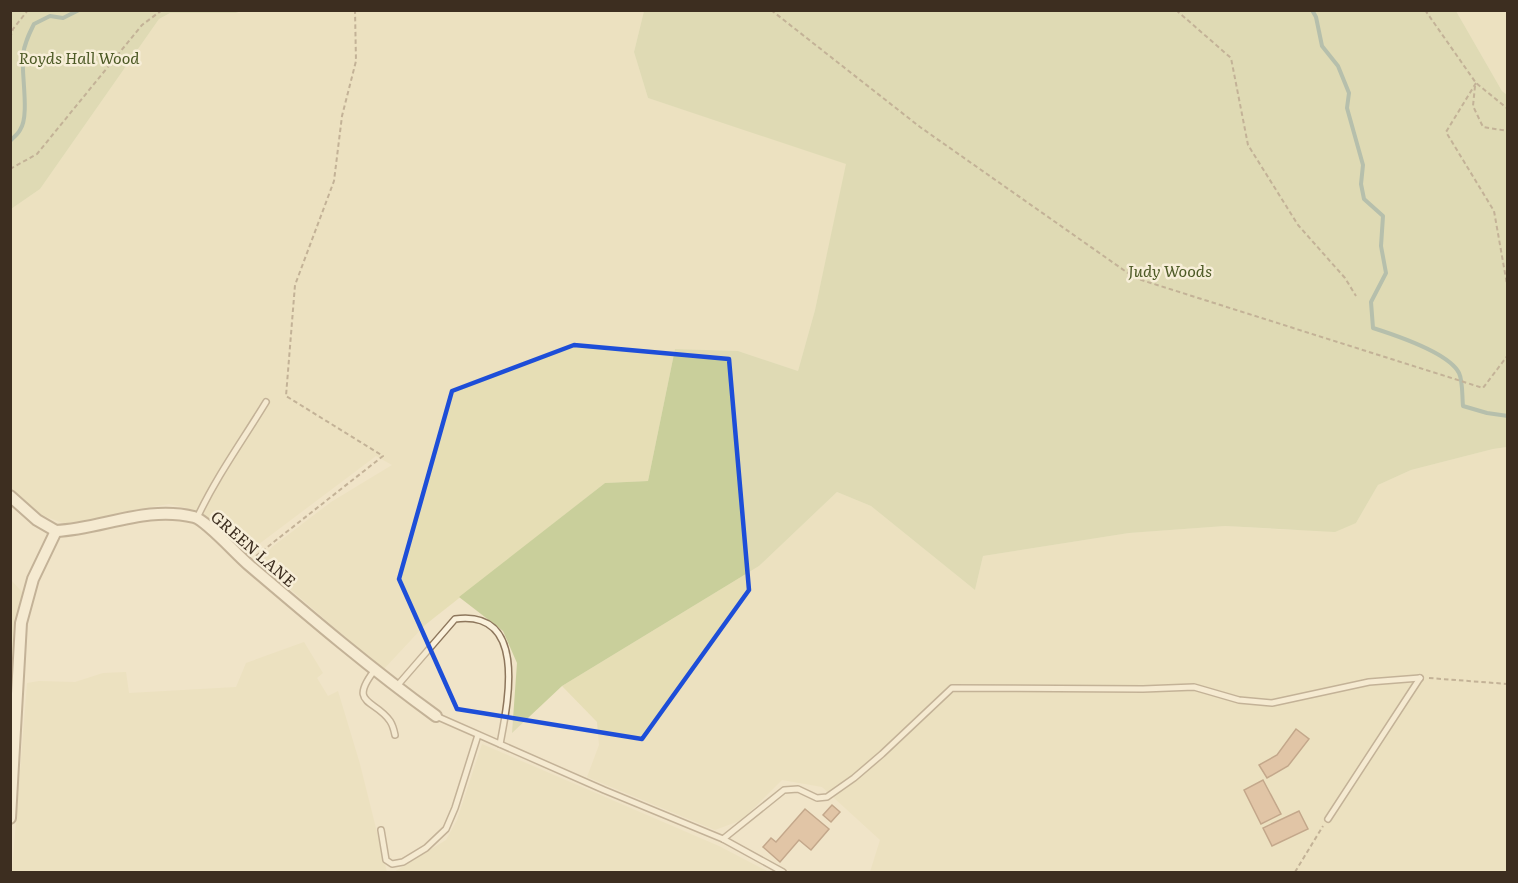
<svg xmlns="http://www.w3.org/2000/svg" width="1518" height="883" font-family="Literata,serif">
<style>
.farmland{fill:#e6deb5}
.green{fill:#c9cf9b}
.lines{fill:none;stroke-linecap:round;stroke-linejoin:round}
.stream{stroke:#6f938a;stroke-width:4}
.building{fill:#cf9f7d;stroke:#8d5f41;stroke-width:1.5}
.lane-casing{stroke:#8d765c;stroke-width:8}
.street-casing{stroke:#8d765c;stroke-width:14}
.path{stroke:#8d765c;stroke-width:2;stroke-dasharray:4.5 3;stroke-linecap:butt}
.lane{stroke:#faf1dc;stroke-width:5}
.street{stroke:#faf1dc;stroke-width:10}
.marked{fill:none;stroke:#1d4ed8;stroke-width:4.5;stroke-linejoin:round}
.labels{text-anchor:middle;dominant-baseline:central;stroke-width:5;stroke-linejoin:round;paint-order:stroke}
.park-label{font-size:16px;font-style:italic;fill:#4d5a26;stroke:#f7eed8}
.street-label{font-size:16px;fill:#3d2e20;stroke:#f7eed8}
</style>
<rect width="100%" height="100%" fill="#f0e4c8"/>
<g class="farmland">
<path d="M241 10 644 11 634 52 648 98 847 163 815 310 798 371 738 351 675 349 648 481 605 483 425 625 383 670 259 562 272 547 331 502 392 465 376 456 247 553 220 526 195 510 169 504 133 510 89 522 63 523 41 515 11 488V209L40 189 159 19 170 13H236Z"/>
<path d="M1456 11H1507V95L1502 91Z"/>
<path d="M1507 447V872H870L880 840 822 787 782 780 742 820 715 830 587 777 599 745 597 722 562 686 759 566 837 492 871 506 975 590 983 556 1129 533 1225 526 1291 530 1356 523 1378 485 1411 470 1493 449Z"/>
<path d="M11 580 22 592 17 617 11 673Z"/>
<path d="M304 642 323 673 317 678 328 696 338 691 360 764 387 872H12L27 683 39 681 75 682 103 673 126 672 129 693 236 687 246 663Z"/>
<path d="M482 744 719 846 769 872H394L446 840 457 820Z"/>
</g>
<g class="green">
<path d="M10 11 11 10 241 11 236 13H170L159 19 40 189 11 209Z"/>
<path d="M644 11H1456L1502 91 1507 95V447L1493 449 1411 470 1378 485 1356 523 1335 532 1225 526 1129 533 983 556 975 590 871 506 837 492 759 566 562 686 512 733 517 663 503 631 459 597 605 483 648 481 675 349 738 351 798 371 815 310 846 164 648 98 634 52Z"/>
</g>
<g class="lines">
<g class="stream">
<path d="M1312 10 1316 17 1322 46 1338 66 1349 93 1347 108 1363 165 1361 184 1364 199 1383 216 1381 246 1386 273 1371 302 1373 328C1395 335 1449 353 1459 373 1463 381 1462 397 1463 406L1487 413 1508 416"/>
<path d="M10 141C14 137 18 134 20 130 30 116 21 74 23 55 24 44 29 34 34 24L50 16 63 18 79 10"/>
</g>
</g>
<g class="building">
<path d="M1296 729 1309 739 1288 766 1267 778 1259 765 1277 755Z"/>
<path d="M1263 780 1281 814 1261 824 1244 790Z"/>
<path d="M832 805 840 812 831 822 823 815Z"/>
<path d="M805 809 829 829 811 850 799 840 780 862 763 847 771 838 776 842Z"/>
<path d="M1299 811 1308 829 1272 846 1263 828Z"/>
</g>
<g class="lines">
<defs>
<g id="lane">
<path d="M197 518C216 477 243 440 266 402"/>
<path d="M374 671C348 705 375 699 390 721 392 724 394 730 395 735"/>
<path d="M397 686 455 619C528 609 508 702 500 744"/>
<path d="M436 716 604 790 723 839 783 872"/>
<path d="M1328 819 1420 678"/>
<path d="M381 830 386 860 392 864 403 862 426 848 446 829 455 808 478 735"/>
<path d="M723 839 784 790 798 789 817 798 827 797 854 778 882 754 952 688 1143 689 1194 687 1239 700 1272 703 1369 682 1420 678"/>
</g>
<g id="street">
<path d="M10 496 37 520 56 531"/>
<path d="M56 531C102 529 146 505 194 517 206 520 237 555 249 565 310 617 371 669 436 716"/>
<path d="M10 818 21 623 33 579 56 531"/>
</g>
</defs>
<use href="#lane" class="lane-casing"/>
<use href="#street" class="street-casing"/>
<g class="path">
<path d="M771 10 920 127 1135 278 1483 388 1508 355"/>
<path d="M1176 10 1231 58 1248 145 1298 225 1345 278 1356 296"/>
<path d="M1425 10 1476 83 1508 109"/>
<path d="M10 38 13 29 28 10"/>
<path d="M1476 83 1446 132 1494 211 1508 290"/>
<path d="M1475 86 1473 106 1483 127 1508 131"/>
<path d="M10 169 37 154 142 25 162 10"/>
<path d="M256 556 383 456 286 396 295 285 334 181 342 116 356 61 355 10"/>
<path d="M1429 678 1508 684"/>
<path d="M1295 872 1323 826"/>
</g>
<use href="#lane" class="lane"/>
<use href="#street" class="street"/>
</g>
<path d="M0 0H1518V883H0ZM574 345 729 359 749 590 642 739 457 709 399 579 452 391Z" fill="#f0e4c8" fill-opacity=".55" fill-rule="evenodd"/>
<path class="marked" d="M574 345 729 359 749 590 642 739 457 709 399 579 452 391Z"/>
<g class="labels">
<g class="park-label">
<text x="79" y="57">Royds Hall Wood</text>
<text x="1170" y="270">Judy Woods</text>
</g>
<g class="street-label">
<text transform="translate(254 548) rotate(41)">GREEN LANE</text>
</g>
</g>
<rect width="1518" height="883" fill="none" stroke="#3d2e20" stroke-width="24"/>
</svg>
